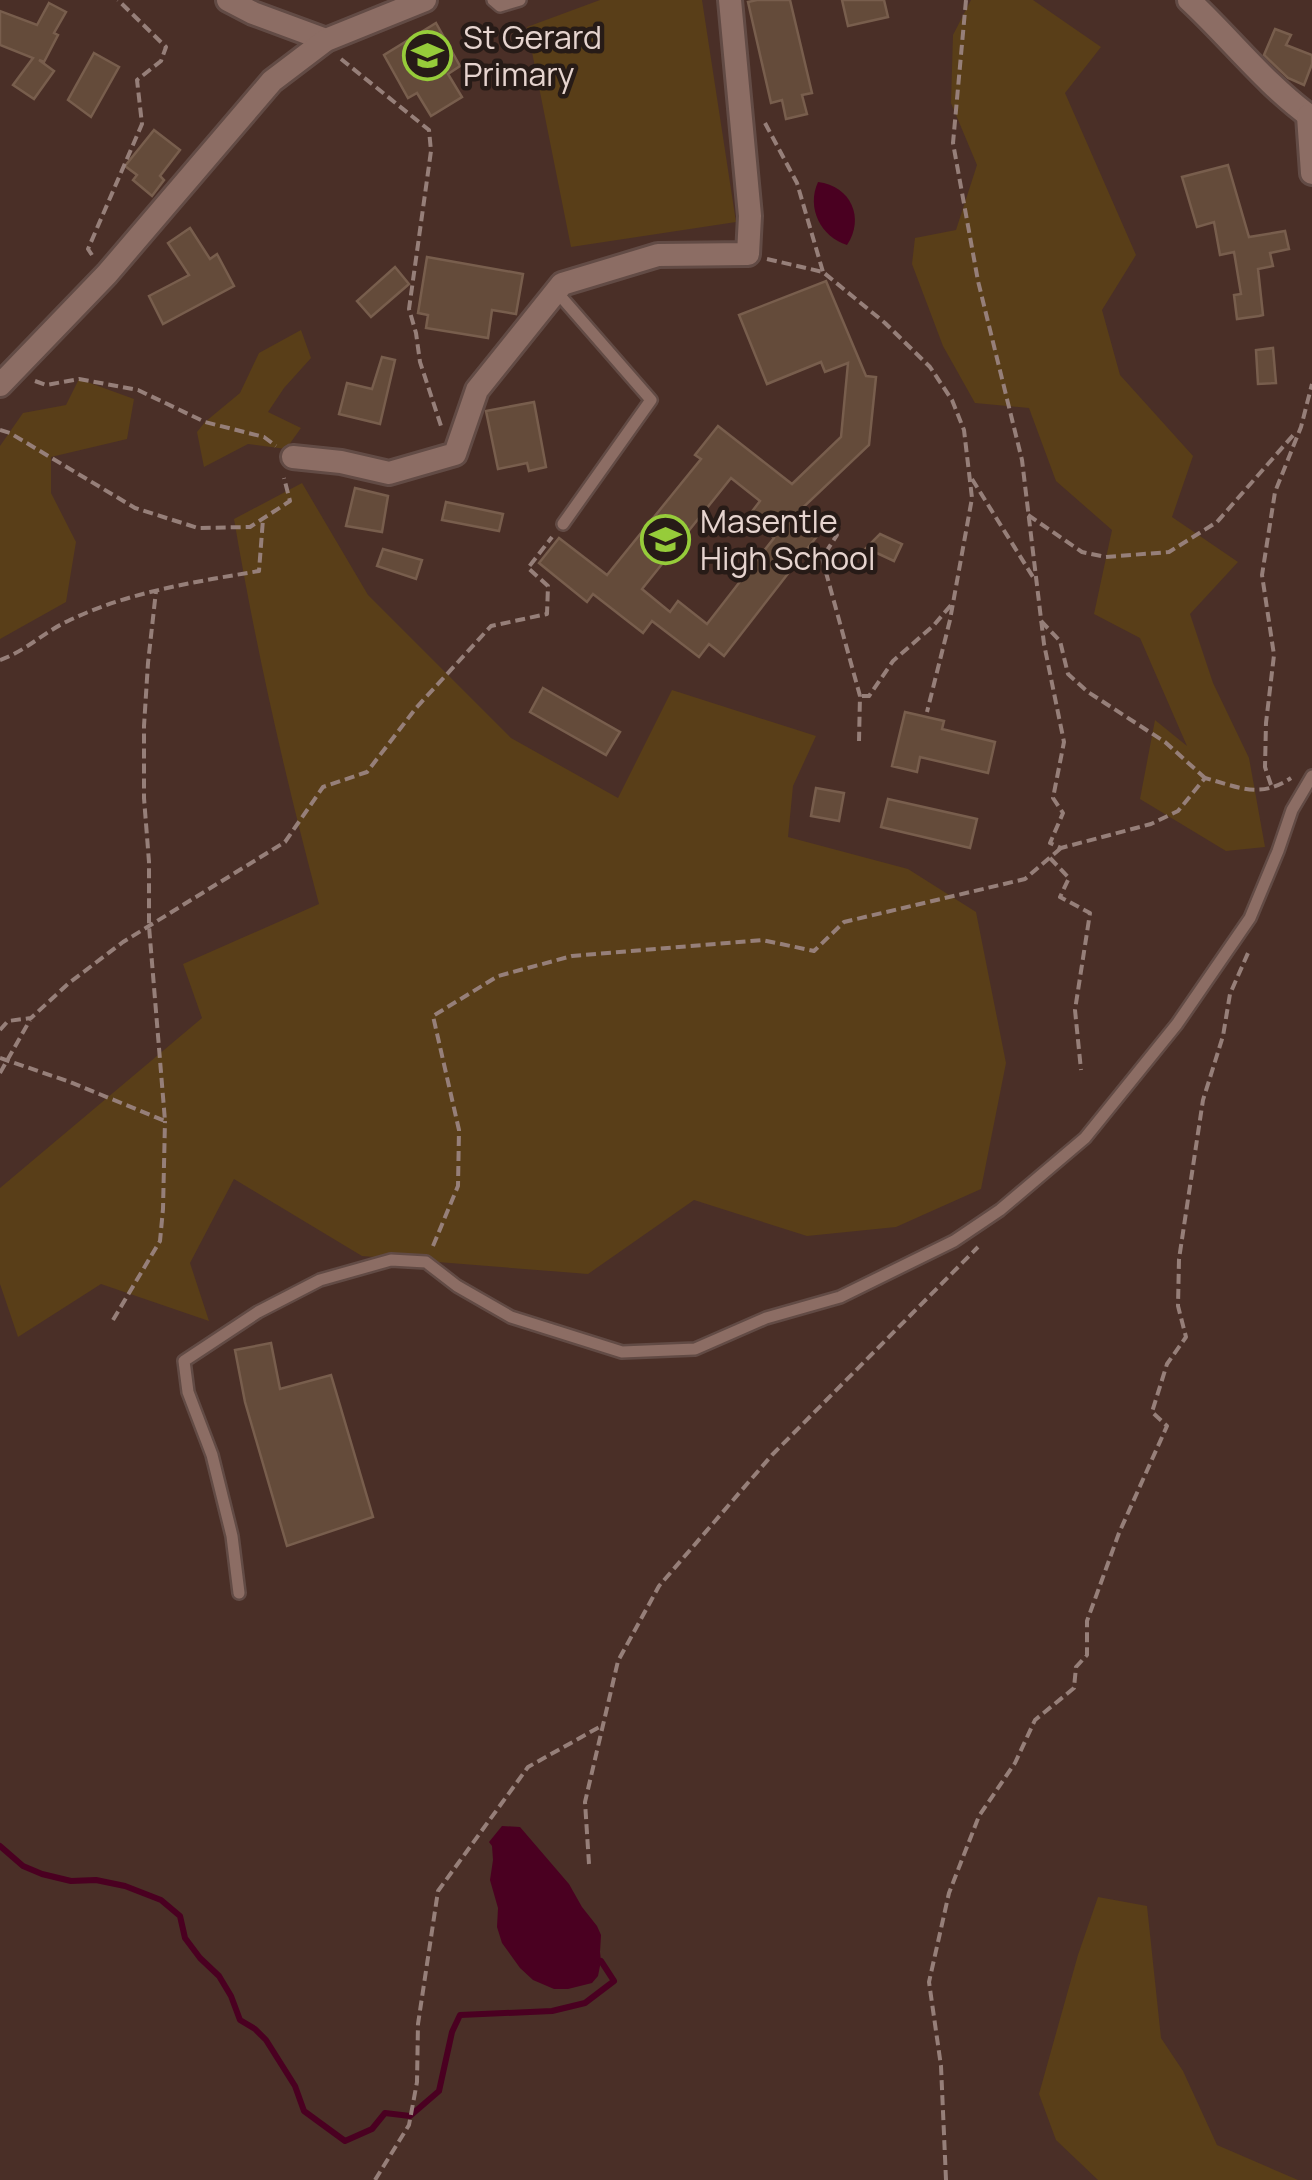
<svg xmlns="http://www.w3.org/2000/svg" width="1312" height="2180" font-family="Manrope,sans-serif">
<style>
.green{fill:#593e18}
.water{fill:#4a0021}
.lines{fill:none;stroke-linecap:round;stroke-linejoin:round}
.stream{stroke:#4a0021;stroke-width:6}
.building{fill:#644b3a;stroke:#785e4d;stroke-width:2.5;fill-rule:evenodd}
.service-casing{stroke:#624b45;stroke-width:16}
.minor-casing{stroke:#624b45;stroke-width:28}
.path{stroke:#967f79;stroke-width:4;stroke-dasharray:10 5;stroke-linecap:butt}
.service{stroke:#8c6d64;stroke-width:11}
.minor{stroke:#8c6d64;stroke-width:22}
.labels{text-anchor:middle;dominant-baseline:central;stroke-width:9;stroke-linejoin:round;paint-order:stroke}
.poi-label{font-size:32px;fill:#e6d4cf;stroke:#271b17;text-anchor:start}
</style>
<rect width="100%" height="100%" fill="#4a2f27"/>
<g class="green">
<path d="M600 0H702L736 222 571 247 527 27Z"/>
<path d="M971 0H1033L1101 47 1065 93 1136 255 1102 310 1120 375 1193 456 1172 517 1238 562 1190 614 1213 683 1249 758 1265 847 1226 851 1140 799 1155 720 1187 746 1140 638 1094 614 1112 530 1056 481 1029 408 975 403 943 346 912 264 915 238 956 230 977 165 951 103 953 35Z"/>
<path d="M301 330 311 358 284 388 268 412 301 428 286 449 248 444 204 467 197 432 205 422 240 393 259 353Z"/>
<path d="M79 379 134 399 127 439 51 457V493L76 542 66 602 0 639V446L23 413 66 405Z"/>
<path d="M302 483 368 595 511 738 618 798 672 690 816 736 793 786 788 837 908 869 976 912 1006 1063 981 1189 896 1227 807 1236 694 1200 588 1274 362 1256 234 1179 190 1263 209 1321 101 1284 18 1337 0 1284V1188L202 1018 183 964 319 904C285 777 256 649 234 519Z"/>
<path d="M1098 1897 1147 1906 1161 2038 1183 2071 1217 2145 1298 2180H1098L1056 2140 1039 2094 1078 1955Z"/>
</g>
<g class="water">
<path d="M818 182C851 186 865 218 847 245 821 237 806 208 818 182Z"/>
<path d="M502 1826 520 1827 569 1884 582 1907 597 1926 601 1935 600 1952 601 1961 598 1976 592 1983 568 1989H554L533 1980 520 1968 502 1943 497 1927 498 1908 490 1880 493 1860 492 1846 489 1842Z"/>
</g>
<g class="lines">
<path class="stream" d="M0 1846 23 1866 42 1874 71 1881 96 1880 125 1886 161 1900 180 1916 185 1938 200 1958 219 1976 231 1996 240 2020 255 2029 266 2040 295 2086 304 2111 345 2141 372 2129 385 2113 410 2116 439 2091 452 2032 460 2015 552 2011 585 2003 614 1981 601 1961"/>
</g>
<g class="building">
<path d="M757 0H790L812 93 802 95 807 114 786 119 782 100 771 103 748 2Z"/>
<path d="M842 0H884L888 17 848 26Z"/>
<path d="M49 3 66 12 54 33 58 35 44 62 39 60 54 71 34 99 13 85 33 58 0 45V11L37 25Z"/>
<path d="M436 23 460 66 448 74 462 97 431 116 417 93 408 98 384 55Z"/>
<path d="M1275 29 1291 35 1286 45 1312 55V64L1304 85 1288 78 1264 55Z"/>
<path d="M94 53 119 67 91 117 68 100Z"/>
<path d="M154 130 180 150 160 176 164 180 152 196 133 180 137 175 125 166Z"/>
<path d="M1228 165 1249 237 1285 231 1289 249 1270 253 1273 266 1258 269 1263 315 1259 316 1237 319 1234 295 1241 294 1234 252 1220 255 1214 222 1197 227 1182 177Z"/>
<path d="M190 228 210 259 217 254 234 286 163 324 149 296 189 275 168 243Z"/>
<path d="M427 257 523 274 516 314 492 310 488 338 426 328 428 315 418 313Z"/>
<path d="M395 267 409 284 371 317 357 301Z"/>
<path d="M826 281 866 376 876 377 869 445 794 516 818 535 724 656 709 644 699 657 652 621 643 633 593 594 587 602 539 563 559 538 607 575 701 459 695 455 718 426 792 484 841 437 848 363 825 372 821 362 767 384 739 315ZM731 478 760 501 747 518 774 538 707 624 678 601 670 612 642 589Z"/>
<path d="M1273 348 1276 383 1258 384 1256 350Z"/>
<path d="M382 357 395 360 380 424 339 414 347 383 372 389Z"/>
<path d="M534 402 546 467 529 471 527 463 498 469 486 411Z"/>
<path d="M355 488 388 496 382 532 346 526Z"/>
<path d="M446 502 503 514 499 531 442 520Z"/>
<path d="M880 534 902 544 894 561 866 548Z"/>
<path d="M383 549 422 560 416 579 377 566Z"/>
<path d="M543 688 620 732 606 755 530 712Z"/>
<path d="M905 712 944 721 942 729 995 742 988 773 920 757 917 772 892 766Z"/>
<path d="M816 788 844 793 839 821 811 816Z"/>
<path d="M888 799 977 819 970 848 881 827Z"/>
<path d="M271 1343 280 1389 331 1375 373 1517 287 1546 245 1402 235 1350Z"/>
</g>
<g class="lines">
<defs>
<g id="service">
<path d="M493 0 500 6 520 0"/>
<path d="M556 291 651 400 563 524"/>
<path d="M239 1593 232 1536 212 1455 188 1392 184 1361 258 1312 320 1280 391 1260 426 1262 457 1286 511 1317 622 1352 695 1349 766 1318 840 1297 954 1241 1000 1210 1085 1138 1177 1024 1250 918 1278 851 1292 810 1312 776"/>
</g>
<g id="minor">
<path d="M228 0 253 13 326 40"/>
<path d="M1189 0C1231 39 1265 84 1312 118"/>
<path d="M1308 116 1312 173"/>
<path d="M0 385 107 274 272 81 326 40 425 0"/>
<path d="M293 457 341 462 389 473 455 454 477 390 562 284 658 255 748 254 750 216 730 0"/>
</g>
</defs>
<use href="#service" class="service-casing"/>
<use href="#minor" class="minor-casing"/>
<g class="path">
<path d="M966 0 953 143 978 281 1022 460 1044 644 1064 742 1053 798 1063 813 1050 843 1061 848 1151 824 1178 811 1205 778C1238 787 1260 799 1291 778"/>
<path d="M341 59 429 130 431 151 409 309 416 333 420 362 441 426"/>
<path d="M765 123 797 183 823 272"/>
<path d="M92 255 88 249 142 124 137 80 161 61 166 47 118 0"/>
<path d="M767 259 823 272 885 323 930 367 952 400 964 430 972 498 950 620 927 712"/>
<path d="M35 381 46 385 79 379 138 390 205 422 264 437 276 446"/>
<path d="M0 430 10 433 135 508 198 528 250 527 290 501 284 478"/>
<path d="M972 479 1033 577"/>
<path d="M810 515 837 535 822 558 860 696 859 741"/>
<path d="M1028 515 1082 552 1106 557 1169 552 1217 522 1296 432"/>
<path d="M1041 621 1060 641 1068 674 1088 692 1165 742 1205 778"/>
<path d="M0 660C26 651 44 632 68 621 128 592 194 582 259 571L263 519"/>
<path d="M862 696H869L893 661 934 625 951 605"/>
<path d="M1271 785 1265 767 1266 723 1274 655 1262 575 1275 492 1301 427 1312 384"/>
<path d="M1050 858 1069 878 1060 897 1090 913 1075 1010 1081 1070"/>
<path d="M0 1030 8 1021 31 1018 69 983 123 942 285 842 323 787 367 772 416 708 491 626 547 614 548 586 528 568 552 537"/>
<path d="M0 1058 70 1082 165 1121 149 926V862L144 798V726L148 663 156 591"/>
<path d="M0 1073 30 1020"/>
<path d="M433 1246 458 1186 459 1130 433 1016 498 976 572 956 762 940 814 951 844 922 1025 879 1061 848"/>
<path d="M113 1320 160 1241 163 1209 165 1121"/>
<path d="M589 1864 585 1802 618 1661 659 1586 772 1455 978 1247"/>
<path d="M375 2180 409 2125 417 2082 418 2024 438 1891 528 1767 603 1725"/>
<path d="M946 2180 941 2066 929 1982 949 1893 979 1816 1015 1763 1035 1720 1074 1688 1076 1667 1087 1655V1621L1119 1533 1167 1426 1152 1412 1167 1364 1186 1337 1178 1306 1179 1259 1203 1100 1223 1036 1230 994 1248 953"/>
</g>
<use href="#service" class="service"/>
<use href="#minor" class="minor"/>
</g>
<defs>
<symbol id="school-ring" viewBox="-11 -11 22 22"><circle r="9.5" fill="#271b17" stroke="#96cc3a" stroke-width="1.5"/><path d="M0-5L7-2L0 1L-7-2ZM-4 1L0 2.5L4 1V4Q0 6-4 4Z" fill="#96cc3a"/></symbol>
</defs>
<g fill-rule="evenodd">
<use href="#school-ring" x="400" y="28" width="55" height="55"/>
<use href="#school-ring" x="638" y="512" width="55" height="55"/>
</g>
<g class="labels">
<g class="poi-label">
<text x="463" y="37">St Gerard<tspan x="463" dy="37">Primary</tspan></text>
<text x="700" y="521">Masentle<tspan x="700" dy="37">High School</tspan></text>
</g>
</g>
</svg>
